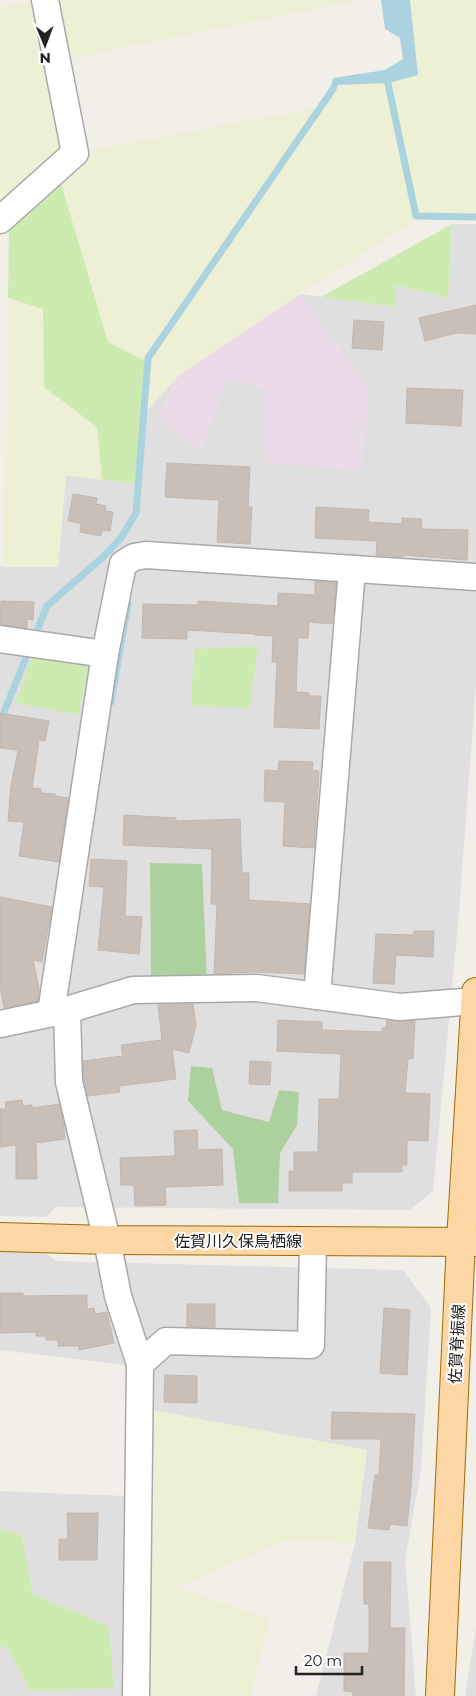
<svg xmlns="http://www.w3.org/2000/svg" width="476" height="1696" font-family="Montserrat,'Noto Sans JP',sans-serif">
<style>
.residential{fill:#e0dfdf}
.industrial{fill:#ebdbe8}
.farmland{fill:#eef0d5}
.grass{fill:#cdebb0}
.forest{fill:#add19e}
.water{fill:#aad3df}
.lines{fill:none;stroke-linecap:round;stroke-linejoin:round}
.stream{stroke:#aad3df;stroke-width:7}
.building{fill:#c7bfb8;stroke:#c4b6ab}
.minor-casing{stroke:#a9a9a9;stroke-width:29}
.primary-casing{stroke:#a06b00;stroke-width:30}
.minor{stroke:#fff;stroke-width:26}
.primary{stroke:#fcd6a4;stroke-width:28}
.labels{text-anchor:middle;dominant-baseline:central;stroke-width:4;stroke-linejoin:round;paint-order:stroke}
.street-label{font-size:16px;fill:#222;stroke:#fff}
</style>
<rect width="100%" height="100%" fill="#f2efe9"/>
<g class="residential">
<path d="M452 224H476V685L458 924 433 1191 410 1210 55 1207 47 1217 0 1216V564L2 567H58L66 475 141 484 146 412 178 376 159 417 200 453 227 379 265 388 369 390 300 294 396 307 394 285 448 298Z"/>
<path d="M0 1252H44L56 1261 403 1270 431 1308 421 1470 405 1560 416 1696H316L355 1543 367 1450 151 1410 126 1365 0 1350Z"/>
<path d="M0 1491 124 1496 150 1499 148 1696H0V1647H7L30 1691 109 1626 33 1594 22 1535 0 1529Z"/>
<path d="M476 1629V1696H465Z"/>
</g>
<path class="industrial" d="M300 294 369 390 362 470 267 463 265 388 227 379 200 453 159 417 178 376Z"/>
<g class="farmland">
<path d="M55 0H359L64 60Z"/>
<path d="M410 0H476V215L420 214 411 223 300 294 178 376 146 412 151 364 108 342 61 183 80 152 326 106 338 85 389 83 418 74Z"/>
<path d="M33 1 61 157 0 209V8Z"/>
<path d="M8 298 43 309 44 387 97 427 102 480 66 475 58 567H2L6 483Z"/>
<path d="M151 1410 367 1450 355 1543 286 1540 177 1587 269 1619 251 1696H148Z"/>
</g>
<g class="grass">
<path d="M61 183 108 342 151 364 141 484 102 480 97 427 44 387 43 309 8 298 9 221Z"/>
<path d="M452 224 448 298 395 285 396 307 321 297Z"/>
<path d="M258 646 250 708 191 706 194 649Z"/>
<path d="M34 652 91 659 78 715 15 703Z"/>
<path d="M0 1529 22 1535 33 1594 109 1626 114 1688 30 1691 7 1647H0Z"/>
</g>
<g class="forest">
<path d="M150 863 202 864 207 982 151 983Z"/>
<path d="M191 1066 212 1068 222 1110 269 1122 279 1090 299 1092 297 1125 280 1153 278 1203H239L233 1149 188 1101Z"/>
</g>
<path class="water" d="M381 0H410L418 75 389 83 338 85 326 106 333 78 385 70 403 59 400 38 385 29Z"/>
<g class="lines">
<g class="stream">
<path d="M387 79 416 216 476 217"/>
<path d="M34 638 47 606 103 557 121 538 136 513 148 358 333 89"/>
<path d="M111 702 128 604"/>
<path d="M0 722 30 648"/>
</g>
</g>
<g class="building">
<path d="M476 305V334L456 333 425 341 419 318Z"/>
<path d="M354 320 384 322 382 350 352 348Z"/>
<path d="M407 388 463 390 461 426 406 423Z"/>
<path d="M167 463 250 467 248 507H252L250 544 217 542 219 500 165 497Z"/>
<path d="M73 494 97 498 96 504 106 506 105 511 113 512 110 531 102 530 101 536 80 532 81 523 68 521Z"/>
<path d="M316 507 369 510 368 522 402 524V518L422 519 421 529 468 530 467 560 403 555V557L376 555 377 541 315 538Z"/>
<path d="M315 581 336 583 332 624 309 622 308 638H298L296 692 309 693V696H321L319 729 274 727 277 662H272L273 636 255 635V634L187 630V639L142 638 143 604 198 605V601L278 606V593L315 595Z"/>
<path d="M1 601 34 602 33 620 27 619V628L0 624Z"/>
<path d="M0 713 49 721 45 741 39 740 32 788 41 789V793L55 794V796L68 798 59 862 19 856 24 822 8 821 11 786 18 750 0 748Z"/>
<path d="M279 761 313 762 312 770 319 771 314 848 283 846 285 802 264 801 265 770 278 771Z"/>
<path d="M124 815 176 818V821L240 819 242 873H249V900L310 904 304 974 254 972 214 974 217 904H211L212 849 123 845Z"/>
<path d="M91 859 127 861 125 916 142 917 139 954 98 950 104 887 89 886Z"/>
<path d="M0 897 52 907 42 962 33 960 39 989 38 1001 4 1008 0 987Z"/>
<path d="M414 931H434L433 957 396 955 394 984 373 983 376 934 413 935Z"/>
<path d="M193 1004 196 1025 189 1053 172 1049 176 1079 119 1086 120 1092 88 1096 84 1080 83 1061 123 1056 121 1045 162 1040 158 1005Z"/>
<path d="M278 1020 322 1022V1030L382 1032V1028H386L387 1020 415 1021 413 1059H408L405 1093 430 1094 428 1141 407 1140V1165H402V1172H352V1183H342V1191H289V1171H294V1152H318L319 1099H339L341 1054 277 1051Z"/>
<path d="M250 1061 271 1062 270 1085 249 1084Z"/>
<path d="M22 1100 23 1106 32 1105V1108L59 1104 63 1119 65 1139 36 1143 37 1179H16V1145L0 1147V1109H6L5 1102Z"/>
<path d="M197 1130 198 1150 222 1149 223 1185 165 1187 166 1205 135 1206 134 1185H121L120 1158 175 1156 174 1131Z"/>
<path d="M0 1293H23V1296L87 1295V1309L94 1308 95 1314 107 1312 114 1343 79 1350V1346H58V1340H46V1336H36V1332L0 1333Z"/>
<rect x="187" y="1304" width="28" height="23"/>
<path d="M384 1308 410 1310 407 1375 380 1373Z"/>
<path d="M165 1375 197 1376V1403L164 1402Z"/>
<path d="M332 1412 415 1414 411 1487 407 1526 390 1524 389 1530 368 1528 375 1475H379L381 1439H331Z"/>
<path d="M67 1513H98L97 1560H59V1539H68Z"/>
<path d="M364 1562H391L390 1628H405L404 1696H353V1692L344 1691V1653H369V1604H364Z"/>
</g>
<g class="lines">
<defs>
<g id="minor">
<path d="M0 220 75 153 45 0"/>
<path d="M0 639 105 654"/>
<path d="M317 996 352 569"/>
<path d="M67 1010 69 1082 107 1240 118 1296 140 1364 136 1696"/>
<path d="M51 1013 105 654 123 564 134 557 146 555 476 577"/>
<path d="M0 1024 67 1010 133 990 257 988 400 1007 476 1001"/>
<path d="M140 1364 166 1341 311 1345 313 1241"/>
</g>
<g id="primary">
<path d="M0 1237 107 1240 476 1242"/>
<path d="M440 1696 461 1241 476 992"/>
</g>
</defs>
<use href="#minor" class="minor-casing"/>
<use href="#primary" class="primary-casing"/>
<use href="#minor" class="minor"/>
<use href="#primary" class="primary"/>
</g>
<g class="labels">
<g class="street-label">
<text x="238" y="1241">佐賀川久保鳥栖線</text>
<text transform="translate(457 1344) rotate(-87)">佐賀脊振線</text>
</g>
</g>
<g transform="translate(45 45) rotate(179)" stroke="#ffffff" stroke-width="4" paint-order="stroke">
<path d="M0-4L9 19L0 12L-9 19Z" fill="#222222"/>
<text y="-8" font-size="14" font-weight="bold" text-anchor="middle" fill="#222222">N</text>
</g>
<path d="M296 1666v8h66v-8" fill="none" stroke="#222222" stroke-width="2.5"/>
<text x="304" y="1666" font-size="15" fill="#222222" stroke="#ffffff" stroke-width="4" paint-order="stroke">20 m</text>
</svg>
